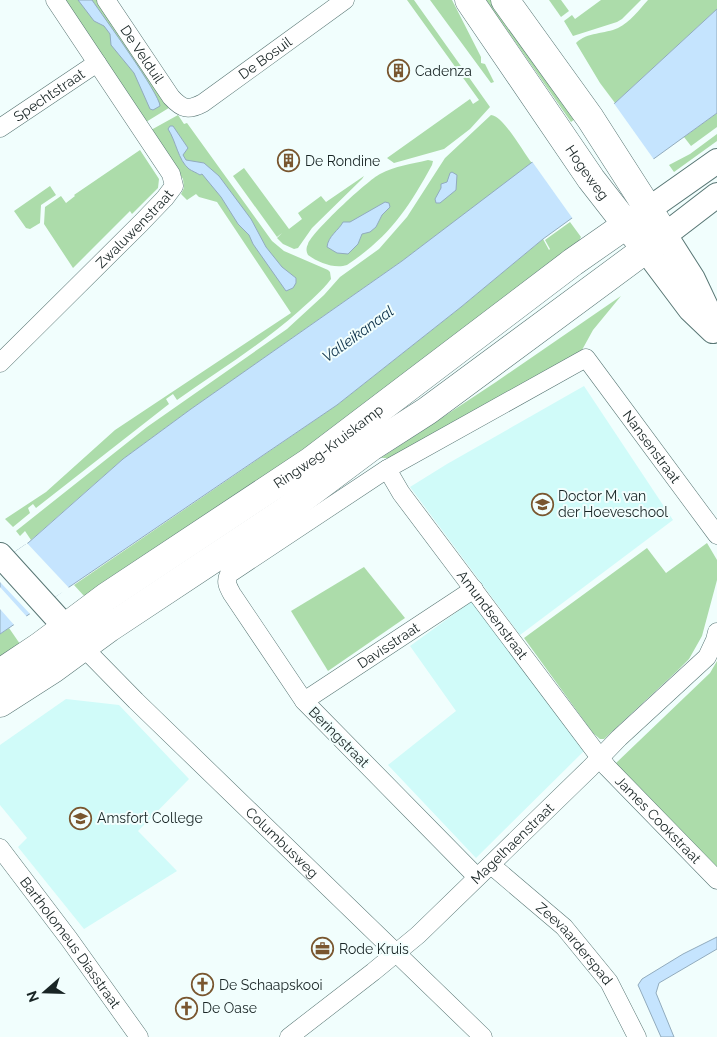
<svg xmlns="http://www.w3.org/2000/svg" width="717" height="1037" font-family="Raleway,sans-serif">
<style>
.built{fill:#d0fbf9}
.green{fill:#acdcaa}
.water{fill:#c5e4fe;stroke:#91abbd}
.pier{fill:#f1fefd}
.lines{fill:none;stroke-linecap:round;stroke-linejoin:round}
.street-casing{stroke:#587674;stroke-width:19}
.secondary-casing{stroke:#587674;stroke-width:26}
.primary-casing{stroke:#587674;stroke-width:29}
.street{stroke:#fff;stroke-width:18}
.secondary{stroke:#fff;stroke-width:24}
.primary{stroke:#fff;stroke-width:28}
.labels{text-anchor:middle;dominant-baseline:central;stroke-width:4;stroke-linejoin:round;paint-order:stroke}
.street-label{font-size:14px;fill:#192525;stroke:#f1fefd}
.poi-label{font-size:14px;fill:#192525;stroke:#f1fefd;text-anchor:start}
.water-label{font-size:15px;font-style:italic;fill:#0c3049;stroke:#f1fefd}
</style>
<rect width="100%" height="100%" fill="#f1fefd"/>
<g class="built">
<path d="M584 386 673 520 520 635 410 487 447 464Z"/>
<path d="M472 601 584 751 476 858 388 765 456 711 410 646Z"/>
<path d="M66 699 119 705 189 779 138 831 177 871 84 929 18 847 27 838 0 805V745Z"/>
</g>
<g class="green">
<path d="M64 0H101L172 106 146 122Z"/>
<path d="M407 0H414L490 107 470 129 444 149 394 163 387 158 470 99 473 104 479 100Z"/>
<path d="M430 0H452L481 57V63L485 64 494 82 491 83Z"/>
<path d="M486 0H494L578 117 571 122Z"/>
<path d="M549 0H561L569 11 561 17Z"/>
<path d="M601 0H641L622 19 617 22 573 36 564 21 572 15 575 19Z"/>
<path d="M648 0H717V9L615 103 600 83 576 43C587 32 605 34 618 28 630 22 639 10 648 0Z"/>
<path d="M717 113V127L691 146 684 137Z"/>
<path d="M178 115 184 124 187 123 272 241 284 251 328 270 330 272 331 279C322 291 310 301 299 311 261 345 218 371 177 400L173 394 166 399 169 404 36 508 33 504 28 508 30 513 13 527 5 519 46 492 115 430 291 313 217 202 199 197 196 194 187 200 181 194 184 188 183 179 151 130Z"/>
<path d="M491 115C504 116 524 154 532 163L402 261 191 409 123 459 31 540 25 531 20 536 16 531 147 427 287 329 324 295 340 277 379 249 407 217 445 158Z"/>
<path d="M717 134V141L674 172 669 165 690 154Z"/>
<path d="M140 150 159 179 158 188 132 214 130 211 73 268 44 224 45 207 61 196 66 203 75 196 74 195Z"/>
<path d="M428 160 433 161 432 165C408 209 389 237 347 265 335 269 319 263 308 255 306 251 306 248 308 244 312 232 368 180 380 174 395 166 412 164 428 160Z"/>
<path d="M244 168 289 229 302 219 298 213 321 196 326 202 364 176 362 179 312 228 298 248 294 249 283 244 277 238 282 233 277 237 233 176Z"/>
<path d="M50 186 56 195 41 205 40 223 30 229 26 228 14 211Z"/>
<path d="M570 222 581 237 578 243 352 421 85 597 74 585 337 405 461 307 543 239 549 250 550 249 545 240Z"/>
<path d="M621 296 593 330 582 350 555 374 402 458H381L496 382Z"/>
<path d="M707 543 717 560V580L702 636 689 659 676 672 604 739H600L593 733 524 638 647 548 666 573Z"/>
<path d="M364 567 405 618 328 671 291 611Z"/>
<path d="M9 628 20 644 0 663V634Z"/>
<path d="M717 661V868L615 764 710 673Z"/>
</g>
<g class="water">
<path d="M78 0H92C103 16 160 94 160 106L153 110 150 109 134 73 111 45 110 34 104 26 94 21Z"/>
<path d="M717 9V113L543 239 461 307 337 405 0 634V562L28 543 123 459 191 409 402 261 531 163 615 103Z"/>
<path d="M170 126H173L188 148 183 155 186 160 204 163 219 176 251 219 266 247 282 267 296 278V283L293 288 286 291 253 244 249 235 238 224 221 197 202 174 200 175C197 173 192 171 189 169 178 160 176 141 168 129Z"/>
<path d="M452 172 457 175 456 190 440 203H436L435 199 441 188V184L447 182 450 173Z"/>
<path d="M385 202 389 203 390 207 382 215 376 227 370 232 362 234 358 244 348 254 337 253 327 247C328 236 339 230 343 222H350Z"/>
<path d="M717 937V949L659 983 656 993 674 1037H661L638 985 642 979 683 954Z"/>
</g>
<g class="pier">
<path d="M613 102 655 161 573 219 531 160Z"/>
<path d="M25 542H26L71 590 65 594 63 592 34 610 35 612 31 615 0 582V562L26 544Z"/>
<path d="M0 587 28 618 15 626 0 609Z"/>
</g>
<g class="lines">
<defs>
<g id="street">
<path id="s1" d="M106 0 171 97C182 109 188 111 203 103L345 0"/>
<path id="s2" d="M0 128 97 63"/>
<path id="s3" d="M0 363 141 223 165 198 174 186 171 174 55 0"/>
<path id="s4" d="M387 469 401 493 607 767 717 880"/>
<path id="s5" d="M83 647 136 701 483 1037"/>
<path id="s6" d="M304 701 474 589"/>
<path id="s7" d="M0 848 69 939 139 1037"/>
<path id="s8" d="M491 865 564 927 609 982 637 1037"/>
<path id="s9" d="M477 877 304 701 232 594C228 587 225 582 229 574L387 469 586 358 717 535"/>
<path id="s10" d="M289 1037 373 972 418 935 590 768 619 738 707 657 715 640 717 632"/>
</g>
<g id="secondary">
<path d="M717 195 665 235 693 279 717 330"/>
<path d="M649 209 717 161"/>
<path d="M645 249 690 309 713 331"/>
<path d="M0 555 78 641"/>
</g>
<g id="primary">
<path id="s11" d="M469 0 591 179 637 238"/>
<path id="s12" d="M0 673 39 647 106 597 311 461 573 262 649 209"/>
<path d="M0 703 53 669 109 628 287 510 371 447 427 411 665 235 590 118 505 0"/>
</g>
</defs>
<use href="#street" class="street-casing"/>
<use href="#secondary" class="secondary-casing"/>
<use href="#primary" class="primary-casing"/>
<use href="#street" class="street"/>
<use href="#secondary" class="secondary"/>
<use href="#primary" class="primary"/>
</g>
<defs>
<symbol id="building-ring" viewBox="-11 -11 22 22"><circle r="9.5" fill="#f1fefd" stroke="#79562f" stroke-width="1.5"/><path d="M-4-6H4V6H1V3H-1V6H-4ZM-2.5-4.3h1.7v1.8h-1.7ZM.8-4.3h1.7v1.8H.8ZM-2.5-1h1.7V.8h-1.7ZM.8-1h1.7V.8H.8Z" fill="#79562f"/></symbol>
<symbol id="school-ring" viewBox="-11 -11 22 22"><circle r="9.5" fill="#f1fefd" stroke="#79562f" stroke-width="1.5"/><path d="M0-5L7-2L0 1L-7-2ZM-4 1L0 2.5L4 1V4Q0 6-4 4Z" fill="#79562f"/></symbol>
<symbol id="office-ring" viewBox="-11 -11 22 22"><circle r="9.5" fill="#f1fefd" stroke="#79562f" stroke-width="1.5"/><path d="M-6-3h4V-5.5h4V-3h4V5H-6ZM-1-4.5V-3h2v-1.5ZM-6 0V1H6V0Z" fill="#79562f"/></symbol>
<symbol id="church-ring" viewBox="-11 -11 22 22"><circle r="9.5" fill="#f1fefd" stroke="#79562f" stroke-width="1.5"/><path d="M-1.2-6h2.4v3.5h3.3v2.4h-3.3V6h-2.4V-.1h-3.3v-2.4h3.3Z" fill="#79562f"/></symbol>
</defs>
<g fill-rule="evenodd">
<use href="#building-ring" x="386" y="58" width="25" height="25"/>
<use href="#building-ring" x="276" y="148" width="25" height="25"/>
<use href="#school-ring" x="530" y="492" width="25" height="25"/>
<use href="#school-ring" x="68" y="806" width="25" height="25"/>
<use href="#office-ring" x="310" y="936" width="25" height="25"/>
<use href="#church-ring" x="190" y="972" width="25" height="25"/>
<use href="#church-ring" x="174" y="996" width="25" height="25"/>
</g>
<g class="labels">
<g class="street-label">
<text stroke="none"><textPath href="#s1" startOffset="65">De Velduil</textPath></text>
<text stroke="none"><textPath href="#s1" startOffset="230">De Bosuil</textPath></text>
<text stroke="none"><textPath href="#s2" startOffset="59">Spechtstraat</textPath></text>
<text stroke="none"><textPath href="#s11" startOffset="209">Hogeweg</textPath></text>
<text stroke="none"><textPath href="#s3" startOffset="190">Zwaluwenstraat</textPath></text>
<text stroke="none"><textPath href="#s9" startOffset="925">Nansenstraat</textPath></text>
<text stroke="none"><textPath href="#s12" startOffset="399">Ringweg-Kruiskamp</textPath></text>
<text stroke="none"><textPath href="#s4" startOffset="180">Amundsenstraat</textPath></text>
<text stroke="none"><textPath href="#s6" startOffset="101">Davisstraat</textPath></text>
<text transform="translate(339 737) rotate(45)">Beringstraat</text>
<text stroke="none"><textPath href="#s4" startOffset="444">James Cookstraat</textPath></text>
<text stroke="none"><textPath href="#s5" startOffset="279">Columbusweg</textPath></text>
<text stroke="none"><textPath href="#s10" startOffset="296">Magelhaenstraat</textPath></text>
<text stroke="none"><textPath href="#s7" startOffset="118">Bartholomeus Diasstraat</textPath></text>
<text stroke="none"><textPath href="#s8" startOffset="115">Zeevaarderspad</textPath></text>
</g>
<g class="poi-label">
<text x="415" y="71">Cadenza</text>
<text x="305" y="161">De Rondine</text>
<text x="558" y="496">Doctor M. van<tspan x="558" dy="16">der Hoeveschool</tspan></text>
<text x="97" y="818">Amsfort College</text>
<text x="339" y="949">Rode Kruis</text>
<text x="219" y="985">De Schaapskooi</text>
<text x="202" y="1008">De Oase</text>
</g>
<g class="water-label">
<text transform="translate(358 334) rotate(-36)">Valleikanaal</text>
</g>
</g>
<g transform="translate(45 992) rotate(250)" stroke="#f1fefd" stroke-width="4" paint-order="stroke">
<path d="M0-4L9 19L0 12L-9 19Z" fill="#192525"/>
<text y="-8" font-size="14" font-weight="bold" text-anchor="middle" fill="#192525">N</text>
</g>
</svg>
